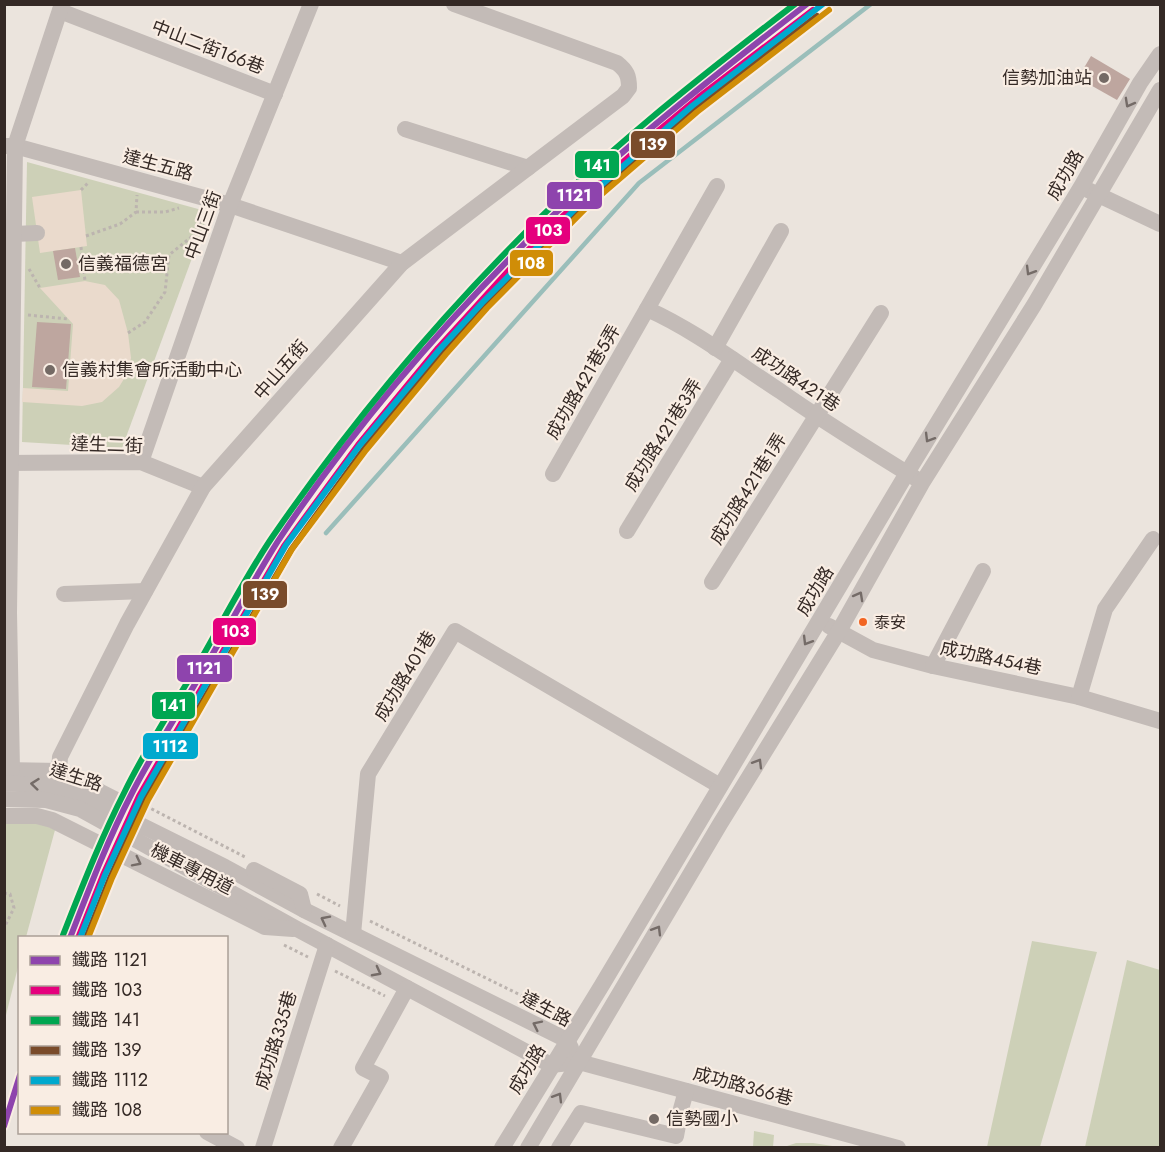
<svg xmlns="http://www.w3.org/2000/svg" width="1165" height="1152" font-family="Jost,'Noto Sans TC',sans-serif">
<style>
.green{fill:#cdd0b7}
.plaza{fill:#eadacc}
.lines{fill:none;stroke-linecap:round;stroke-linejoin:round}
.stream{stroke:#9abeba;stroke-width:4.5}
.building{fill:#bea69f}
.path{stroke:#bcb4af;stroke-width:3;stroke-dasharray:3 3;stroke-linecap:butt}
.minor{stroke:#c3bbb7;stroke-width:16}
.rail-1-casing{stroke:#f9ede3;stroke-width:10}
.rail-2-casing{stroke:#f9ede3;stroke-width:10}
.rail-3-casing{stroke:#f9ede3;stroke-width:10}
.rail-4-casing{stroke:#f9ede3;stroke-width:10}
.rail-5-casing{stroke:#f9ede3;stroke-width:10}
.rail-6-casing{stroke:#f9ede3;stroke-width:10}
.rail-1{stroke:#8e44ad;stroke-width:6}
.rail-2{stroke:#e5007d;stroke-width:6}
.rail-3{stroke:#00a651;stroke-width:6}
.rail-4{stroke:#7a4b2a;stroke-width:6}
.rail-5{stroke:#00a9ce;stroke-width:6}
.rail-6{stroke:#d08d07;stroke-width:6}
.oneway{stroke:#746b67}
.poi-dot{fill:#746a65;stroke:#f9ede3;stroke-width:2}
.bus-dot{fill:#f26522;stroke:#f9ede3;stroke-width:2}
.labels{text-anchor:middle;dominant-baseline:central;stroke-width:4.5;stroke-linejoin:round;paint-order:stroke}
.bus-label{font-size:16px;fill:#342925;stroke:#f9ede3;text-anchor:start}
.street-label{font-size:18px;fill:#342925;stroke:#f9ede3}
.poi-label{font-size:18px;fill:#342925;stroke:#f9ede3;text-anchor:start}
.line-badge{stroke:#f9ede3;stroke-width:2}
.badge-label{font-size:16px;text-anchor:middle;font-weight:bold;fill:#fff}
</style>
<rect width="100%" height="100%" fill="#ebe4dd"/>
<g class="green">
<path d="M27 162 209 212 122 448 22 442Z"/>
<path d="M5 822C21 822 40 821 55 830L26 937 20 938 19 963 5 1019Z"/>
<path d="M1032 941 1097 952 1040 1147H987Z"/>
<path d="M1127 960 1160 970V1147H1085Z"/>
<path d="M754 1131 774 1135 773 1147H753Z"/>
<path d="M796 1143H813L839 1147H784Z"/>
</g>
<g class="plaza">
<path d="M81 190 87 246 40 253 32 197Z"/>
<path d="M85 281 105 285 119 300 128 333 131 358 127 374 119 387 102 402 82 406 22 402 23 388 68 391 73 324 40 288Z"/>
</g>
<g class="lines">
<path class="stream" d="M326 533 639 183 871 4"/>
</g>
<g class="building">
<path d="M1091 56 1130 79 1117 100 1078 78Z"/>
<path d="M75 248 80 277 58 280 53 251Z"/>
<path d="M37 322 71 324 66 389 32 387Z"/>
</g>
<g class="lines">
<g class="path">
<path d="M81 190 88 183"/>
<path d="M136 212H165L179 208"/>
<path d="M86 236 120 224 136 212 137 195"/>
<path d="M81 247 85 281"/>
<path d="M29 269 40 288"/>
<path d="M28 315 68 319"/>
<path d="M128 333 145 322 165 292 169 255 195 234 203 214"/>
<path d="M146 806 247 858"/>
<path d="M4 893 10 894 14 908 4 928"/>
<path d="M317 894 340 906"/>
<path d="M370 921 557 1013"/>
<path d="M284 945 308 957"/>
<path d="M335 971 385 996"/>
</g>
<g class="minor">
<path d="M60 11 275 94"/>
<path d="M405 129 528 168"/>
<path d="M5 146H15L230 205 402 263"/>
<path d="M1088 190 1160 224"/>
<path d="M14 234 37 233"/>
<path d="M647 309C694 330 737 363 780 391 824 422 870 450 915 478"/>
<path d="M715 348 781 231"/>
<path d="M141 462 230 205 311 4"/>
<path d="M4 463 141 462 203 487"/>
<path d="M553 474 717 186"/>
<path d="M627 531 732 359"/>
<path d="M712 582 881 313"/>
<path d="M64 594 145 591"/>
<path d="M829 626 873 650 933 666 1079 697 1160 721"/>
<path d="M933 666 983 571"/>
<path d="M1079 697 1105 609 1153 539"/>
<path d="M4 770 59 771 130 807"/>
<path d="M12 770 9 613 15 146 62 4"/>
<path d="M59 771 60 757 127 624 203 487 402 263 623 96 629 88C629 76 627 71 617 63L454 4"/>
<path d="M4 783 48 786 82 796 225 867 304 910 567 1040 571 1048"/>
<path d="M4 799 46 800 80 809 297 929 551 1065 579 1062 898 1148"/>
<path d="M4 816H37L52 820 265 927 293 929"/>
<path d="M254 870 300 894 304 910"/>
<path d="M353 934 368 774 455 631 720 786"/>
<path d="M207 1132 237 1148"/>
<path d="M263 1148 327 945"/>
<path d="M341 1148 381 1077 363 1068 407 988"/>
<path d="M502 1148 602 985 907 473 1081 187 1140 83 1160 54"/>
<path d="M528 1148 720 824 839 631 922 483 1034 305 1160 90"/>
<path d="M559 1148 581 1113 676 1136 681 1109 686 1091"/>
</g>
<defs>
<g id="rail-1">
<path d="M70 938C89 889 108 839 132 793 154 750 181 709 205 667 230 625 252 582 278 541 346 438 430 339 517 251 606 160 706 82 807 4"/>
<path d="M4 1126 20 1075"/>
</g>
<path id="rail-2" d="M78 938 103 875 139 796 284 546 358 445 438 348 521 257 564 215 653 135 699 97 813 10"/>
<path id="rail-3" d="M63 935C82 887 101 838 125 791 146 748 173 707 197 666 222 623 245 577 273 536 344 433 424 336 511 247 598 157 696 80 795 4"/>
<path id="rail-4" d="M86 938 110 878 145 800 291 550 364 449 443 353 527 262 569 221 658 140 703 103 817 16"/>
<path id="rail-5" d="M80 938 105 875 141 797 286 545 360 445 440 349 482 303 583 201 692 106 823 4"/>
<path id="rail-6" d="M88 938 112 878 148 800 292 549 366 450 446 354 487 308 588 206 697 112 829 10"/>
</defs>
<use href="#rail-1" class="rail-1-casing"/>
<use href="#rail-2" class="rail-2-casing"/>
<use href="#rail-3" class="rail-3-casing"/>
<use href="#rail-4" class="rail-4-casing"/>
<use href="#rail-5" class="rail-5-casing"/>
<use href="#rail-6" class="rail-6-casing"/>
<use href="#rail-1" class="rail-1"/>
<use href="#rail-2" class="rail-2"/>
<use href="#rail-3" class="rail-3"/>
<use href="#rail-4" class="rail-4"/>
<use href="#rail-5" class="rail-5"/>
<use href="#rail-6" class="rail-6"/>
</g>
<defs><path id="oneway-chevron" d="M-2-3.5L2.5 0L-2 3.5" fill="none" stroke-width="1.6" stroke-linecap="round" stroke-linejoin="round" transform="scale(1.5)"/></defs>
<g class="oneway">
<use href="#oneway-chevron" transform="translate(1129 103) rotate(119)"/>
<use href="#oneway-chevron" transform="translate(1030 271) rotate(121)"/>
<use href="#oneway-chevron" transform="translate(929 438) rotate(121)"/>
<use href="#oneway-chevron" transform="translate(859 596) rotate(-61)"/>
<use href="#oneway-chevron" transform="translate(807 641) rotate(121)"/>
<use href="#oneway-chevron" transform="translate(758 763) rotate(-59)"/>
<use href="#oneway-chevron" transform="translate(35 784) rotate(-174)"/>
<use href="#oneway-chevron" transform="translate(137 862) rotate(27)"/>
<use href="#oneway-chevron" transform="translate(325 920) rotate(-153)"/>
<use href="#oneway-chevron" transform="translate(657 930) rotate(-59)"/>
<use href="#oneway-chevron" transform="translate(377 972) rotate(28)"/>
<use href="#oneway-chevron" transform="translate(537 1025) rotate(-154)"/>
<use href="#oneway-chevron" transform="translate(558 1097) rotate(-59)"/>
</g>
<g class="poi-dot">
<circle cx="1104" cy="78" r="6"/>
<circle cx="66" cy="264" r="6"/>
<circle cx="50" cy="370" r="6"/>
<circle cx="654" cy="1119" r="6"/>
</g>
<circle class="bus-dot" cx="863" cy="622" r="5"/>
<g class="labels">
<g class="bus-label">
<text x="874" y="622">泰安</text>
</g>
<g class="street-label">
<text transform="translate(208 47) rotate(21)">中山二街166巷</text>
<text transform="translate(158 165) rotate(15)">達生五路</text>
<text transform="translate(1065 175) rotate(-60)">成功路</text>
<text transform="translate(203 225) rotate(-70)">中山三街</text>
<text transform="translate(281 370) rotate(-49)">中山五街</text>
<text transform="translate(796 379) rotate(34)">成功路421巷</text>
<text transform="translate(583 382) rotate(-60)">成功路421巷5弄</text>
<text transform="translate(663 435) rotate(-58)">成功路421巷3弄</text>
<text transform="translate(107 445) rotate(2)">達生二街</text>
<text transform="translate(748 489) rotate(-58)">成功路421巷1弄</text>
<text transform="translate(815 591) rotate(-59)">成功路</text>
<text transform="translate(991 658) rotate(12)">成功路454巷</text>
<text transform="translate(405 676) rotate(-59)">成功路401巷</text>
<text transform="translate(76 777) rotate(18)">達生路</text>
<text transform="translate(192 869) rotate(27)">機車專用道</text>
<text transform="translate(546 1009) rotate(28)">達生路</text>
<text transform="translate(276 1040) rotate(-73)">成功路335巷</text>
<text transform="translate(527 1069) rotate(-59)">成功路</text>
<text transform="translate(743 1086) rotate(15)">成功路366巷</text>
</g>
<g class="poi-label">
<text x="1092" y="78" text-anchor="end">信勢加油站</text>
<text x="78" y="264">信義福德宮</text>
<text x="62" y="370">信義村集會所活動中心</text>
<text x="666" y="1119">信勢國小</text>
</g>
</g>
<g class="line-badge">
<rect x="630" y="130" width="46" height="29" rx="6" fill="#7a4b2a"/>
<rect x="574" y="150" width="46" height="29" rx="6" fill="#00a651"/>
<rect x="546" y="181" width="57" height="29" rx="6" fill="#8e44ad"/>
<rect x="525" y="216" width="46" height="29" rx="6" fill="#e5007d"/>
<rect x="509" y="249" width="45" height="28" rx="6" fill="#d08d07"/>
<rect x="242" y="580" width="46" height="29" rx="6" fill="#7a4b2a"/>
<rect x="212" y="617" width="45" height="29" rx="6" fill="#e5007d"/>
<rect x="176" y="654" width="57" height="29" rx="6" fill="#8e44ad"/>
<rect x="151" y="691" width="45" height="29" rx="6" fill="#00a651"/>
<rect x="142" y="732" width="57" height="28" rx="6" fill="#00a9ce"/>
</g>
<g class="badge-label">
<text x="653" y="150">139</text>
<text x="597" y="171">141</text>
<text x="574" y="201">1121</text>
<text x="548" y="236">103</text>
<text x="531" y="269">108</text>
<text x="265" y="600">139</text>
<text x="235" y="637">103</text>
<text x="204" y="674">1121</text>
<text x="173" y="711">141</text>
<text x="170" y="752">1112</text>
</g>
<rect width="1165" height="1152" fill="none" stroke="#342925" stroke-width="12"/>
<rect x="18" y="936" width="210" height="198" fill="#f9ede3" stroke="#aa9f97" stroke-width="1.5"/>
<rect x="30" y="956" width="30" height="9" fill="#8e44ad" stroke="#aa9f97" stroke-width="1.5"/>
<text x="72" y="966" font-size="18" fill="#342925">鐵路 1121</text>
<rect x="30" y="986" width="30" height="9" fill="#e5007d" stroke="#aa9f97" stroke-width="1.5"/>
<text x="72" y="996" font-size="18" fill="#342925">鐵路 103</text>
<rect x="30" y="1016" width="30" height="9" fill="#00a651" stroke="#aa9f97" stroke-width="1.5"/>
<text x="72" y="1026" font-size="18" fill="#342925">鐵路 141</text>
<rect x="30" y="1046" width="30" height="9" fill="#7a4b2a" stroke="#aa9f97" stroke-width="1.5"/>
<text x="72" y="1056" font-size="18" fill="#342925">鐵路 139</text>
<rect x="30" y="1076" width="30" height="9" fill="#00a9ce" stroke="#aa9f97" stroke-width="1.5"/>
<text x="72" y="1086" font-size="18" fill="#342925">鐵路 1112</text>
<rect x="30" y="1106" width="30" height="9" fill="#d08d07" stroke="#aa9f97" stroke-width="1.5"/>
<text x="72" y="1116" font-size="18" fill="#342925">鐵路 108</text>
</svg>
